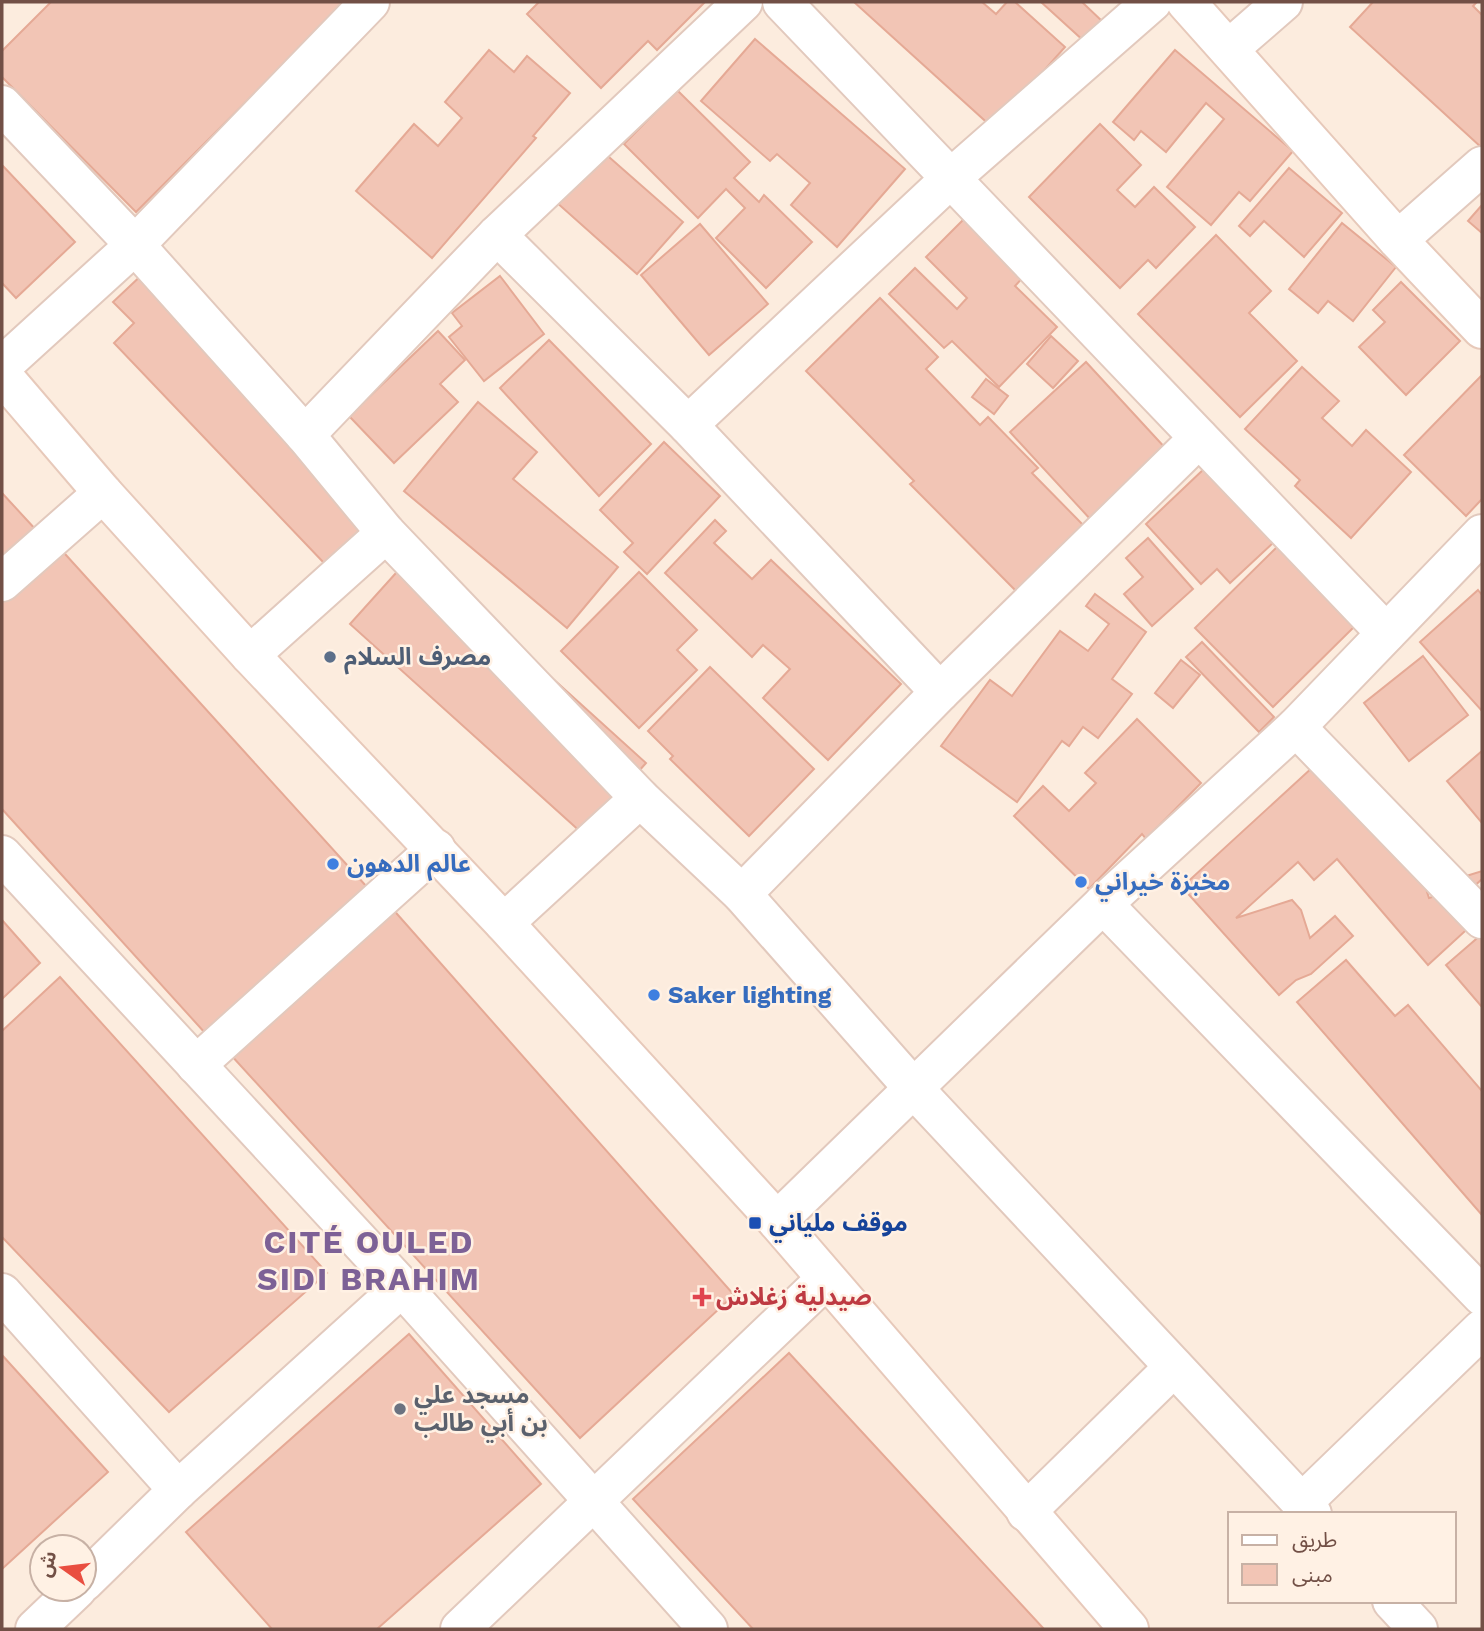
<svg xmlns="http://www.w3.org/2000/svg" width="1484" height="1631" font-family="'Work Sans','Noto Sans Arabic',sans-serif">
<style>
.building{fill:#f2c5b5;stroke:#e5a995;stroke-width:2}
.lines{fill:none;stroke-linecap:round;stroke-linejoin:round}
.street-casing{stroke:#e2c9bd;stroke-width:42}
.secondary-casing{stroke:#e7c9ba;stroke-width:42}
.street{stroke:#fff;stroke-width:38}
.secondary{stroke:#fff;stroke-width:38}
.service-dot{fill:#5c6f8a;stroke:#fff1e4;stroke-width:2.5}
.shop-dot{fill:#3f7fe0;stroke:#fff1e4;stroke-width:2.5}
.transit-dot{fill:#1a4fb4;stroke:#fff1e4;stroke-width:2.5}
.health-dot{fill:#e0444e;stroke:#fff1e4;stroke-width:2.5}
.worship-dot{fill:#6b7280;stroke:#fff1e4;stroke-width:2.5}
.labels{text-anchor:middle;dominant-baseline:central;stroke-width:5;stroke-linejoin:round;paint-order:stroke}
.service-label{font-size:24px;font-weight:bold;fill:#4e5e75;stroke:#fff1e4;text-anchor:start}
.shop-label{font-size:24px;font-weight:bold;fill:#366cbe;stroke:#fff1e4;text-anchor:start}
.transit-label{font-size:24px;font-weight:bold;fill:#164399;stroke:#fff1e4;text-anchor:start}
.health-label{font-size:24px;font-weight:bold;fill:#be3a42;stroke:#fff1e4;text-anchor:start}
.worship-label{font-size:24px;font-weight:bold;fill:#5b616d;stroke:#fff1e4;text-anchor:start}
.district-label{font-size:32px;font-weight:bold;letter-spacing:2px;fill:#7d6196;stroke:#fff1e4}
</style>
<rect width="100%" height="100%" fill="#fcecde"/>
<g class="building">
<path d="M51 2H346L136 212 2 77V51Z"/>
<path d="M539 2H705L657 50 648 41 601 88 527 14Z"/>
<path d="M854 2H982L996 14 1007 2H1015L1065 47 993 128Z"/>
<path d="M1041 2H1082L1103 22 1085 42Z"/>
<path d="M1373 2H1477L1473 6 1482 15V148L1350 27Z"/>
<path d="M755 39 905 169 837 247 791 205 810 183 777 154 770 161 701 101Z"/>
<path d="M489 50 514 72 527 56 570 93 533 136 536 138 432 258 356 191 414 124 438 146 462 118 445 102Z"/>
<path d="M1175 50 1293 151 1250 201 1239 192 1211 225 1167 187 1224 119 1206 103 1166 152 1141 131 1134 140 1113 122Z"/>
<path d="M677 90 750 162 734 178 759 202 764 195 812 242 766 288 716 238 745 208 726 189 698 218 624 144Z"/>
<path d="M1100 124 1141 165 1117 190 1135 207 1154 187 1195 227 1156 268 1148 260 1120 288 1029 197Z"/>
<path d="M601 150 683 222 637 274 555 201Z"/>
<path d="M2 165 75 242 16 298 2 283Z"/>
<path d="M1289 168 1342 213 1304 257 1264 221 1250 236 1239 226Z"/>
<path d="M1482 205V233L1468 221Z"/>
<path d="M965 218 1024 276 1015 286 1057 327 999 387 952 341 944 348 889 294 915 268 957 309 967 298 926 257Z"/>
<path d="M1342 223 1396 267 1353 321 1328 301 1318 313 1289 289Z"/>
<path d="M700 224 768 304 709 355 641 275Z"/>
<path d="M1216 235 1271 291 1249 313 1297 361 1240 417 1138 314Z"/>
<path d="M146 271 377 514 325 564 114 343 134 323 113 302Z"/>
<path d="M500 276 544 334 484 381 449 337 462 326 452 313Z"/>
<path d="M1401 282 1460 341 1406 395 1359 347 1385 322 1373 310Z"/>
<path d="M880 298 938 357 926 369 980 425 988 417 1038 468 1032 473 1089 531 1022 597 910 484 914 481 806 371Z"/>
<path d="M438 331 465 360 440 384 458 402 394 463 349 416Z"/>
<path d="M1051 336 1078 361 1053 388 1027 364Z"/>
<path d="M549 340 651 444 599 496 500 388Z"/>
<path d="M1086 362 1168 451 1092 521 1010 432Z"/>
<path d="M1302 367 1339 401 1322 418 1352 446 1366 430 1411 472 1351 538 1295 486 1300 480 1245 429Z"/>
<path d="M1482 375V499L1466 516 1404 455Z"/>
<path d="M986 379 1008 396 994 414 972 397Z"/>
<path d="M478 402 537 452 513 479 618 567 567 628 404 491Z"/>
<path d="M664 442 720 496 647 574 624 552 633 543 600 510Z"/>
<path d="M1205 468 1274 542 1230 583 1217 569 1201 584 1146 524Z"/>
<path d="M2 493 37 531 2 562Z"/>
<path d="M715 520 726 531 714 543 752 579 771 560 901 684 828 760 763 698 790 669 763 645 752 657 665 573Z"/>
<path d="M1148 538 1193 589 1152 626 1124 594 1143 577 1126 558Z"/>
<path d="M56 544 367 887 206 1034 2 809V593Z"/>
<path d="M1280 544 1358 623 1273 707 1195 628Z"/>
<path d="M414 553 646 763 583 834 350 624Z"/>
<path d="M639 572 697 630 677 650 697 670 639 728 561 651Z"/>
<path d="M1478 590 1482 595V711L1420 642Z"/>
<path d="M1095 594 1146 632 1112 679 1132 694 1098 738 1083 727 1069 746 1062 741 1017 802 941 746 990 680 1012 696 1060 631 1088 651 1109 624 1086 606Z"/>
<path d="M1202 642 1274 717 1259 732 1186 657Z"/>
<path d="M1423 656 1468 715 1409 761 1364 703Z"/>
<path d="M1181 660 1200 675 1173 708 1155 693Z"/>
<path d="M710 667 814 769 749 836 670 759 673 756 648 731Z"/>
<path d="M1137 719 1201 783 1146 839 1142 834 1089 889 1014 816 1043 786 1069 811 1096 783 1085 773Z"/>
<path d="M1338 744 1420 870 1429 898 1442 894 1460 878 1482 871V879L1458 901 1476 921 1428 965 1337 859 1314 880 1298 862 1236 918 1292 900 1301 910 1310 938 1335 916 1353 936 1311 974 1296 980 1279 995 1182 887Z"/>
<path d="M1482 751V823L1447 781Z"/>
<path d="M390 906 734 1295 580 1438 230 1054Z"/>
<path d="M2 920 40 963 2 999Z"/>
<path d="M1482 934V1007L1446 965Z"/>
<path d="M1346 960 1395 1016 1408 1005 1482 1091V1215L1297 1002Z"/>
<path d="M60 977 327 1273 169 1412 2 1237V1031Z"/>
<path d="M409 1334 541 1484 377 1629H272L186 1532Z"/>
<path d="M789 1353 1044 1629H753L633 1499Z"/>
<path d="M2 1355 108 1472 2 1569Z"/>
</g>
<g class="lines">
<defs>
<g id="street">
<path d="M782 2 1386 633"/>
<path d="M1230 48 1283 2"/>
<path d="M2 105 135 245 305 435 386 533 640 798 742 894 915 1090 1312 1514"/>
<path d="M497 235 688 425 951 178 1152 2"/>
<path d="M1398 240 1482 166"/>
<path d="M2 366 135 245 370 2"/>
<path d="M688 425 940 692"/>
<path d="M305 435 497 235 743 2"/>
<path d="M2 582 103 493"/>
<path d="M250 655 386 533"/>
<path d="M1296 727 1482 919"/>
<path d="M2 855 402 1287 708 1629"/>
<path d="M742 894 940 692 1199 438"/>
<path d="M1103 904 1482 1296"/>
<path d="M504 923 640 798"/>
<path d="M196 1065 436 849"/>
<path d="M777 1221 1103 904 1296 727 1482 534"/>
<path d="M2 1293 178 1490"/>
<path d="M1302 1503 1482 1329"/>
<path d="M1026 1512 1174 1367"/>
<path d="M84 1582 178 1490 402 1287"/>
<path d="M1392 1601 1418 1629"/>
<path d="M35 1629 77 1589"/>
<path d="M460 1629 826 1279"/>
</g>
<g id="secondary">
<path d="M1186 2 1398 240 1482 329"/>
<path d="M2 375 103 493 250 655 504 923 777 1221 1129 1629"/>
</g>
</defs>
<use href="#street" class="street-casing"/>
<use href="#secondary" class="secondary-casing"/>
<use href="#street" class="street"/>
<use href="#secondary" class="secondary"/>
</g>
<circle class="service-dot" cx="330" cy="657" r="7"/>
<g class="shop-dot">
<circle cx="333" cy="864" r="7"/>
<circle cx="1081" cy="882" r="7"/>
<circle cx="654" cy="995" r="7"/>
</g>
<rect class="transit-dot" x="748" y="1216" width="14" height="14" rx="3.5"/>
<path class="health-dot" d="M698.5 1286.5h7v7h7v7h-7v7h-7v-7h-7v-7h7z"/>
<circle class="worship-dot" cx="400" cy="1409" r="7"/>
<g class="labels">
<g class="service-label">
<text x="344" y="657">مصرف السلام</text>
</g>
<g class="shop-label">
<text x="347" y="864">عالم الدهون</text>
<text x="1095" y="882">مخبزة خيراني</text>
<text x="668" y="995">Saker lighting</text>
</g>
<g class="transit-label">
<text x="769" y="1223">موقف ملياني</text>
</g>
<g class="health-label">
<text x="716" y="1297">صيدلية زغلاش</text>
</g>
<g class="worship-label">
<text x="414" y="1395">مسجد علي<tspan x="414" dy="28">بن أبي طالب</tspan></text>
</g>
<g class="district-label">
<text x="369" y="1242">CITÉ OULED<tspan x="369" dy="37">SIDI BRAHIM</tspan></text>
</g>
</g>
<rect width="1484" height="1631" fill="none" stroke="#725046" stroke-width="7"/>
<rect x="1228" y="1512" width="228" height="91" fill="#fff1e4" stroke="#c7b1a5" stroke-width="2"/>
<rect x="1242" y="1535" width="35" height="10" fill="#ffffff" stroke="#c7b1a5" stroke-width="2"/>
<text x="1292" y="1547" font-size="21" fill="#725046">طريق</text>
<rect x="1242" y="1564" width="35" height="21" fill="#f2c5b5" stroke="#c7b1a5" stroke-width="2"/>
<text x="1292" y="1582" font-size="21" fill="#725046">مبنى</text>
<g transform="translate(63 1568) rotate(284)"><circle r="33" fill="#fff1e4" stroke="#c7b1a5" stroke-width="2"/>
<path d="M0-5L12 26L0 18L-12 26Z" fill="#e94e40"/>
<text y="-10" font-size="19" font-weight="bold" text-anchor="middle" fill="#725046">ش</text>
</g>
</svg>
